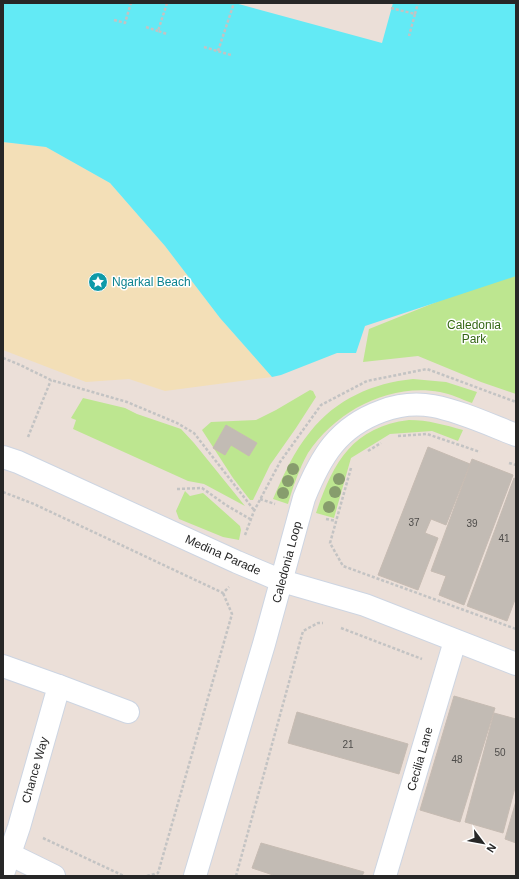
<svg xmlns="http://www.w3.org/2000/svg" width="519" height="879" font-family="Arial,sans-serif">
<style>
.green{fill:#bde690}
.sand{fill:#f3dfb7}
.water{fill:#63eaf5}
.building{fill:#c2bbb4;stroke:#c6bbb2}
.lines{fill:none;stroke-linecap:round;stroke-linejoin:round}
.minor-casing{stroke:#cdd5e2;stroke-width:24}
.path{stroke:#c3c3c3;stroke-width:2.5;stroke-dasharray:3 2;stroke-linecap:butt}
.minor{stroke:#fff;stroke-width:22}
.tree{fill:#879d6d}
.labels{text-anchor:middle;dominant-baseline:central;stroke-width:3;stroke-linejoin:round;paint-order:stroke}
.number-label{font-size:10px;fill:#4e4c4a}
.culture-label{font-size:12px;fill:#0d838f;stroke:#fff;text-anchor:start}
.park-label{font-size:12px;fill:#356715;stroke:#fff}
.street-label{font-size:12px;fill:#272727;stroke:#fff}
</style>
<rect width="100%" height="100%" fill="#ebdfd8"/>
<g class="green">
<path d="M516 270V394L481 382 418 356 363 362 369 329Z"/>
<path d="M413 379 446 382 477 392 472 403C461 399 451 394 440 392 389 383 336 411 308 453 299 469 293 487 288 504L273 499C283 476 294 451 310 432 336 399 373 383 413 379Z"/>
<path d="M310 390 313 391 316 397 296 428 270 465 253 500H250L233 478 202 430 211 422 256 420 276 410Z"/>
<path d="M83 398 125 408 137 414 181 429 194 443 245 506 204 484 188 481 73 429 76 420 71 418Z"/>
<path d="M409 420C428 420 445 425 463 430L458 441 432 431 390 434 351 458 334 518 316 513C333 463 352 427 409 420Z"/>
<path d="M185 491 190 496 203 493 240 526 241 530 239 540 223 537 179 519 176 511Z"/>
</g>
<path class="sand" d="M3 142 46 147 110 183 165 246 220 318 272 377 165 391 129 379 86 382 3 350Z"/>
<path class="water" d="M3 3H235L382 43 393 3H516V276L365 326 356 353H337L281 375 272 377 220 318 165 246 110 183 46 147 3 142Z"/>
<g class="building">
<path d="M226 425 257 443 249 456 231 445 225 455 213 448Z"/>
<path d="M428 447 470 464 446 525 431 519 425 533 438 538 418 590 378 575Z"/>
<path d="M472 459 513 475 464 605 439 595 446 576 431 571Z"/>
<path d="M514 478 516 479V597L507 621 467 606Z"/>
<path d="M454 696 495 708 460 822 420 810Z"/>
<path d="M297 712 408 744 399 774 288 743Z"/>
<path d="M494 713 516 719V784L503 833 465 822Z"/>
<path d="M516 801V843L505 839Z"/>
<path d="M261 843 364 872 362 876H276L252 868Z"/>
</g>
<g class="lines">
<defs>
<g id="minor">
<path d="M3 457 18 462 237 562 282 581 365 605 516 664"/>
<path d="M3 666 59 686 19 827 3 874"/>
<path d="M59 686 128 712"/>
<path d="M3 851 54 876"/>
<path d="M195 876 264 644 304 498C321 456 338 427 382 411 398 405 416 403 433 406 460 411 490 425 516 435"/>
<path d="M385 876 455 641"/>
</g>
</defs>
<use href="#minor" class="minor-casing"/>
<g class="path">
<path d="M167 3 158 31 167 34"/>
<path d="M391 8 415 14 409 36"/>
<path d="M415 14 418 3"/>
<path d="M114 20 125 23 131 3"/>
<path d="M146 27 158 31"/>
<path d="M204 47 231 55"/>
<path d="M218 51 234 3"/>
<path d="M3 358 18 364 51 380 127 402 177 423 194 433 254 510"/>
<path d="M398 436 427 434 480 452"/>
<path d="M28 437 51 380"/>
<path d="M368 451 381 443"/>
<path d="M509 463 516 465"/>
<path d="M351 468 330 543 343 566 516 629"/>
<path d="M177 489 202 488 226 505 250 519"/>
<path d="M3 492 34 504 223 593 229 587"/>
<path d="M260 499 275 504"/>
<path d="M326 519 336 521"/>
<path d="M245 535 254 511 280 462 321 405 367 381 427 369 516 402"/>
<path d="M341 628 422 659"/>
<path d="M43 838 124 876"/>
<path d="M147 876 158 873 232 614 223 593"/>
<path d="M236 876 303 631 318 623H323"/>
</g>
<use href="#minor" class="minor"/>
</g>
<g class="tree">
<circle cx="293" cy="469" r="6"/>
<circle cx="339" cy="479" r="6"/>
<circle cx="288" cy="481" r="6"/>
<circle cx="335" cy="492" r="6"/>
<circle cx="283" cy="493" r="6"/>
<circle cx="329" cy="507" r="6"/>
</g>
<defs>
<symbol id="sight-disc" viewBox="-11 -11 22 22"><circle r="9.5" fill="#0f9aa8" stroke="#fff"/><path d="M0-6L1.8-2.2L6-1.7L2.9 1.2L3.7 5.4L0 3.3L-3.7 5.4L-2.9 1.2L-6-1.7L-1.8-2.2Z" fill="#fff"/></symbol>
</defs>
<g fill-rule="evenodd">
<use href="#sight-disc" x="87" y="271" width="22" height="22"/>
</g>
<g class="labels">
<g class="number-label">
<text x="414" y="522">37</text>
<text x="472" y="523">39</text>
<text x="504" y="538">41</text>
<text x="348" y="744">21</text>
<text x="500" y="752">50</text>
<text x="457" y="759">48</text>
</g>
<g class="culture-label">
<text x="112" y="282">Ngarkal Beach</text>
</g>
<g class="park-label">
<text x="474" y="325">Caledonia<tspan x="474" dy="14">Park</tspan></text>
</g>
<g class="street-label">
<text transform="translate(223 555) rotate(24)">Medina Parade</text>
<text transform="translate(287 562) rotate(-75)">Caledonia Loop</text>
<text transform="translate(420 759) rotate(-74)">Cecilia Lane</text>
<text transform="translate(35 770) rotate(-74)">Chance Way</text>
</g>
</g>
<rect width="519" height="879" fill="none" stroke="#272727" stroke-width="8"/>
<g transform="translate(483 843) rotate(122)" stroke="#ffffff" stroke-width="3" paint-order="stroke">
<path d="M0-3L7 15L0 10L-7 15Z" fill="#272727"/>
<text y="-6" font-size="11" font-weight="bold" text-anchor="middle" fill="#272727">N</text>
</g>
</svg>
